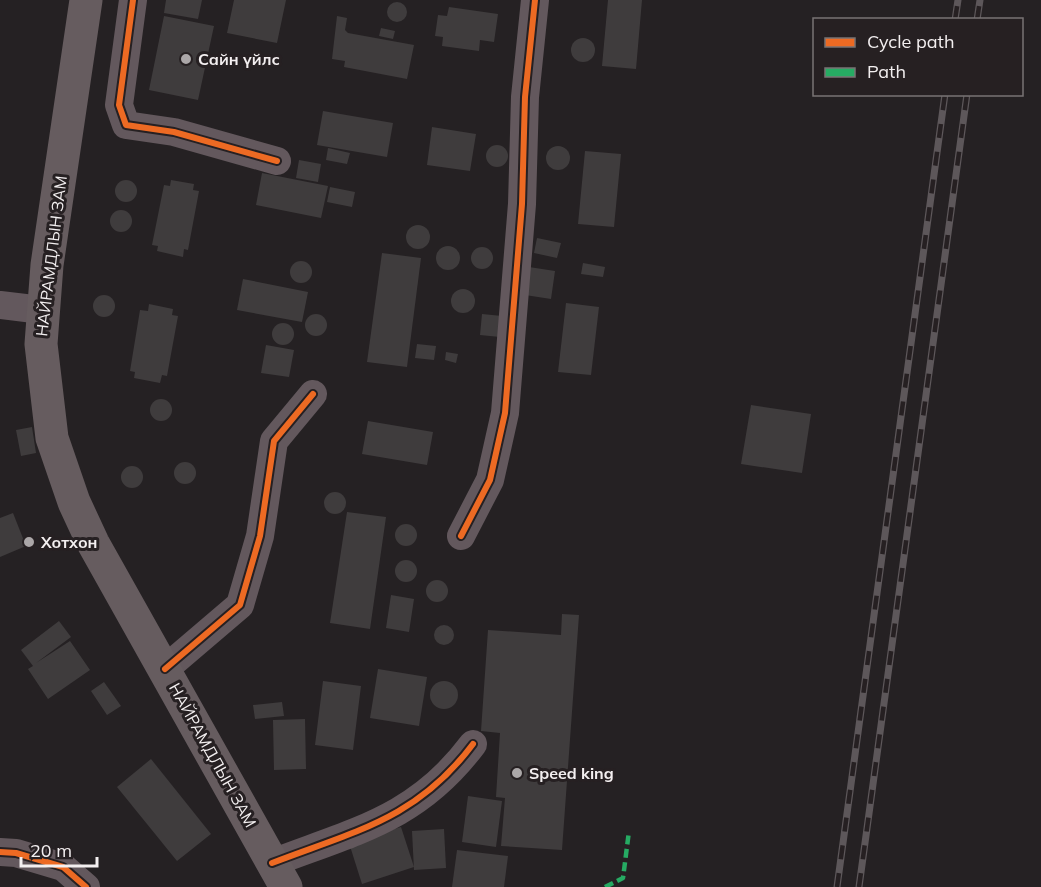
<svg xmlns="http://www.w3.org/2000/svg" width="1041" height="887" font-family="Mulish,sans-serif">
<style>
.building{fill:#3f3c3d}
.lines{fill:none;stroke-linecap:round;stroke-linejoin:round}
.minor{stroke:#63585d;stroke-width:28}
.secondary{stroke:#665c5f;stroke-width:33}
.rail-casing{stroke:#5d575a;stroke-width:7}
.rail{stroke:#262022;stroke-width:4.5;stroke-dasharray:14;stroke-linecap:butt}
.quiet{stroke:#26ab63;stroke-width:4.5;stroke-dasharray:9 4.5;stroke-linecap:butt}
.cycleway-casing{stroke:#262022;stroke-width:10}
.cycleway{stroke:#ed6a23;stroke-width:6}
.poi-dot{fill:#aba7a8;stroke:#262022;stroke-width:2}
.labels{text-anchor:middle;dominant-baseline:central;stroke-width:6;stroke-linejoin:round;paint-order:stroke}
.poi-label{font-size:16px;font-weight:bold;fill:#f3eff0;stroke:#262022;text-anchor:start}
.street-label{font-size:16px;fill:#f3eff0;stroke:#262022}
</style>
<rect width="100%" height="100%" fill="#252123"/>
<g class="building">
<path d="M166 0H202L198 19 164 13Z"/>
<path d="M234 0H286L277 43 227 33Z"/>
<path d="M608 0H642L636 69 602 66Z"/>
<circle cx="397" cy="12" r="10"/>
<path d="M449 7 498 14 494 42 480 40 479 51 442 46 443 37 435 36 438 15 447 16Z"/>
<path d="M164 16 214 26 198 100 149 90Z"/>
<path d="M337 16 347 18 345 30 348 33 414 45 407 79 344 67 345 61 332 59Z"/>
<path d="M381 28 395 31 393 39 379 36Z"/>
<circle cx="583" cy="50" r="12"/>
<path d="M323 111 393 123 387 157 317 145Z"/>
<path d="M432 127 476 134 470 171 427 165Z"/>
<circle cx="497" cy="156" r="11"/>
<circle cx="558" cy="158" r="12"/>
<path d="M328 148 350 153 347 164 326 160Z"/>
<path d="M585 151 621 154 614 227 578 224Z"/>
<path d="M299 160 321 164 318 182 296 178Z"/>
<path d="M262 173 328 186 321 218 256 205Z"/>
<path d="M171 180 194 184 193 190 199 191 188 250 184 249 183 257 157 251 158 246 152 245 164 185 170 186Z"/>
<circle cx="126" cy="191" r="11"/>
<path d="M330 187 355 192 352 207 327 202Z"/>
<circle cx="121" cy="221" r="11"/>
<circle cx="418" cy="237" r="12"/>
<path d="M537 238 561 243 557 258 534 253Z"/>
<circle cx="448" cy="258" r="12"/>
<circle cx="482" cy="258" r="11"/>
<path d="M382 253 421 258 407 367 367 362Z"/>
<circle cx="301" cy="272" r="11"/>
<path d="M583 263 605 267 603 277 581 274Z"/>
<path d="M529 267 555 271 551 299 525 295Z"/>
<path d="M243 279 308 292 302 322 237 310Z"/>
<circle cx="463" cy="301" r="12"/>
<circle cx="104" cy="306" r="11"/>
<path d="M566 303 599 307 591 375 558 372Z"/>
<path d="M149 304 173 309 172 315 178 316 167 376 162 375 160 383 134 378 135 372 130 371 140 310 148 311Z"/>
<path d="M482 314 502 316 500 337 480 335Z"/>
<circle cx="316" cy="325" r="11"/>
<circle cx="283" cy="334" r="11"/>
<path d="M417 344 436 346 434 360 415 358Z"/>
<path d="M266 345 294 350 289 377 261 373Z"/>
<path d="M446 352 458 354 456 363 445 360Z"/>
<circle cx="161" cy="410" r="11"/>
<path d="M751 405 811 414 802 473 741 464Z"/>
<path d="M368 421 433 432 427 465 362 454Z"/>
<path d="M32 427 36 453 21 456 16 430Z"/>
<circle cx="185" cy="473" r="11"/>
<circle cx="132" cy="477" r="11"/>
<circle cx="335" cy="503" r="11"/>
<path d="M347 512 386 517 370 629 330 623Z"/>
<path d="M13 513 26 546 0 557V518Z"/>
<circle cx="406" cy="535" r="11"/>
<circle cx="406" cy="571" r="11"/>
<circle cx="437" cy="591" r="11"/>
<path d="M391 595 414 599 409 632 386 628Z"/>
<path d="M562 614 579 615 562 850 501 846 505 798 496 797 500 733 481 731 488 630 561 635Z"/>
<path d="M59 621 71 637 36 663 70 641 90 670 48 699 28 669 33 666 21 650Z"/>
<circle cx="444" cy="635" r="10"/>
<path d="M378 669 427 677 419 726 370 718Z"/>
<path d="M323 681 361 686 353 750 315 745Z"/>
<circle cx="444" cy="695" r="14"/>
<path d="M104 682 121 706 107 715 91 691Z"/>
<path d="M282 702 284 716 255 719 253 705Z"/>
<path d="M305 719 306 769 274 770 273 720Z"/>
<path d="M151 759 211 834 177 861 117 787Z"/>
<path d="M468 796 502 801 496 847 462 842Z"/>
<path d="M401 827 414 867 362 884 349 843Z"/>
<path d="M444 829 446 868 414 870 412 831Z"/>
<path d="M457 850 508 856 504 887H452Z"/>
</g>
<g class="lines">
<g class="minor">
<path d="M133 0 119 105 126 125 174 132 277 161"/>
<path d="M0 305 42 310"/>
<path d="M461 536 490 480 505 413 522 204 525 97 535 0"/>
<path d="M165 669 240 605 260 536 274 441 313 394"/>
<path d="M0 852 16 853 63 867 86 887"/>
<path d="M272 863C355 831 417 819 473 744"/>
</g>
<path class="secondary" d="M86 0 47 265 41 344 52 438 74 502 93 543 286 887"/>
<defs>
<g id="rail">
<path d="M955 20 958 0"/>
<path d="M977 20 980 0"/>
<path d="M837 887 945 94"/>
<path d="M859 887 967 94"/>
</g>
</defs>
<use href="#rail" class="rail-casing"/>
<use href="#rail" class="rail"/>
<path class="quiet" d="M605 887 623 878 629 831"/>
<defs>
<g id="cycleway">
<path d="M133 0 119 105 126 125 174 132 277 161"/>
<path d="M461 536 490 480 505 413 522 204 525 97 535 0"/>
<path d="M165 669 240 605 260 536 274 441 313 394"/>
<path d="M0 852 16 853 63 867 86 887"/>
<path d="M272 863C355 831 417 819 473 744"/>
</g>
</defs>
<use href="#cycleway" class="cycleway-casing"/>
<use href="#cycleway" class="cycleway"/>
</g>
<g class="poi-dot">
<circle cx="186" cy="59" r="6"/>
<circle cx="29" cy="542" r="6"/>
<circle cx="517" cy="773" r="6"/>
</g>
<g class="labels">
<g class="poi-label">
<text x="198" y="59">Сайн үйлс</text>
<text x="41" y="542">Хотхон</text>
<text x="529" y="773">Speed king</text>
</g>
<g class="street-label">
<text transform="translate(51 256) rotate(-83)">НАЙРАМДЛЫН ЗАМ</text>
<text transform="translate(213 755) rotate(61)">НАЙРАМДЛЫН ЗАМ</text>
</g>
</g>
<rect x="813" y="18" width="210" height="78" fill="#262022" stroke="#787374" stroke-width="1.5"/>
<rect x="825" y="38" width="30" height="9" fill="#ed6a23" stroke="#787374" stroke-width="1.5"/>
<text x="867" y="48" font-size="18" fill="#f3eff0">Cycle path</text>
<rect x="825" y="68" width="30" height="9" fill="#26ab63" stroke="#787374" stroke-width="1.5"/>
<text x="867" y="78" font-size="18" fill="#f3eff0">Path</text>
<path d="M21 857v9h76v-9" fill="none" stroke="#f3eff0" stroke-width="3"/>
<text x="30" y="857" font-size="18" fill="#f3eff0" stroke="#262022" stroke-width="4.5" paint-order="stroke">20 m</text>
</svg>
